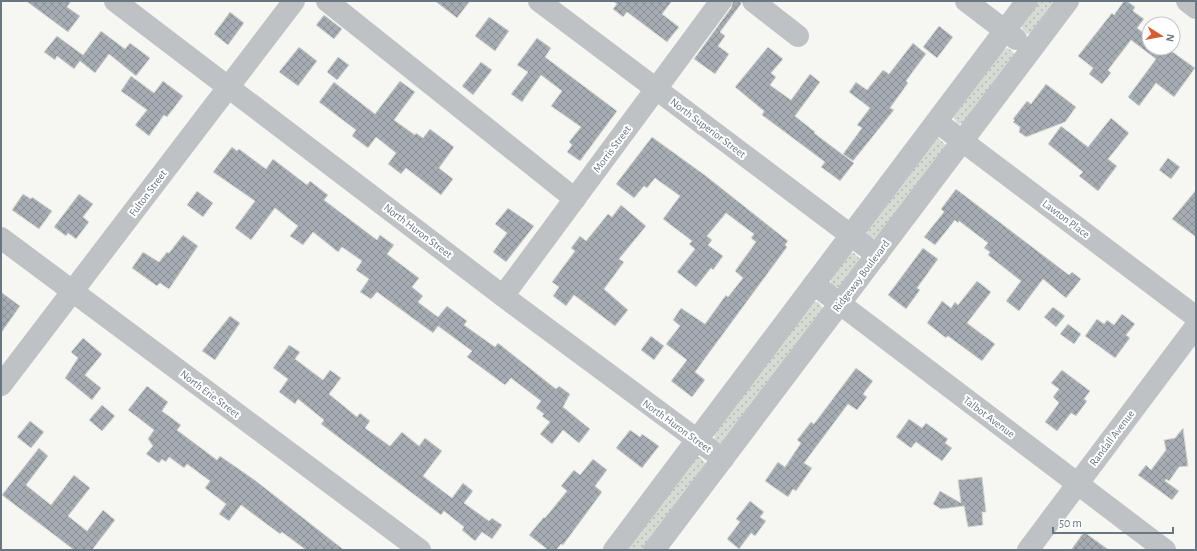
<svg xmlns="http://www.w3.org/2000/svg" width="1197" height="551" font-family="'Alegreya Sans',sans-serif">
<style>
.grass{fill:url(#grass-dots)}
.building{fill:url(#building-cross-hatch);stroke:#d8d8d6}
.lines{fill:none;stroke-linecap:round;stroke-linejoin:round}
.minor{stroke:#bec2c5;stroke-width:22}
.labels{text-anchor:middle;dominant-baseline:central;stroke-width:4;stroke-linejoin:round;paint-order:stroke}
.street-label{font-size:11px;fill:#687682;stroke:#fff}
</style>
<defs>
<pattern id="grass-dots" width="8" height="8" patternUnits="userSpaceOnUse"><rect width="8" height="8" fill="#d6dbd3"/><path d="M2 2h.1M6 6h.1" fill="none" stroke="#b1b6b1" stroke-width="1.8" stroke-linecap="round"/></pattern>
<pattern id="building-cross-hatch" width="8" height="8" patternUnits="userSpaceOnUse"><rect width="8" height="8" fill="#a6adb2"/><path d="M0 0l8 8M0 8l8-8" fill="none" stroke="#8b9196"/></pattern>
</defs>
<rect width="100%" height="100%" fill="#f6f6f3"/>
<g class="grass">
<path d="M1039 1H1057L1031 33 1027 34 1023 30 1021 26Z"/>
<path d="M1008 48 1013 52 1014 55 963 123 958 124 953 117 1004 49Z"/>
<path d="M938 138 946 145 876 239 868 236 867 232 934 140Z"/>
<path d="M850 253H854L860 259 840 287H836L831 284V277Z"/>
<path d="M814 302H818L823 308 721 443 715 440 714 432Z"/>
<path d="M696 457H700L706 464 643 550H625Z"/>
</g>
<g class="building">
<path d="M26 1H71L67 7 80 16 68 32Z"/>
<path d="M435 1H470L457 18Z"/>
<path d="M613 1H672L662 14 679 27 667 42 627 12 623 17 613 9 617 4Z"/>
<path d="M733 1H741V4L720 32 725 36 718 46 729 54 715 74 694 59 731 8Z"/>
<path d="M1124 1H1127L1135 7 1133 11 1144 19 1137 28 1149 37V48H1167L1195 68 1174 97 1156 83 1139 106 1128 97 1156 59 1131 40 1108 70 1111 73 1102 84 1089 74 1093 68 1078 56 1112 13 1114 15Z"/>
<path d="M230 12 244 23 228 45 214 34Z"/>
<path d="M324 15 342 29 334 39 316 25Z"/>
<path d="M489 17 509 31 495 51 475 36Z"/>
<path d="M939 26 953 37 937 58 923 47Z"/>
<path d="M101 31 125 49 130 43 150 58 136 76 109 54 95 73 80 61 74 69 57 56 55 60 44 52 57 36 83 55Z"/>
<path d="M537 38 551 48 545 57 617 111 580 161 567 152 572 145 569 142 581 127 551 106 562 91 541 75 522 102 511 94 528 72 517 65Z"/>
<path d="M913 43 926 54 911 74 906 81 908 83 890 108 894 110 853 161 843 154 862 128 857 125 870 108 849 92 856 82 867 90 883 70 889 74Z"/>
<path d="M299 47 317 61 298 86 279 72Z"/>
<path d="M768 47 783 59 771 73 776 77 770 85 791 100 810 74 820 82 795 116 815 132 814 133 854 163 840 181 821 167 825 162 762 115 764 111 735 87Z"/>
<path d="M338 57 349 65 337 80 327 72Z"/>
<path d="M481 62 492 70 473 95 462 86Z"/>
<path d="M131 76 154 93 163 81 183 96 167 117 164 115 149 136 135 125 147 110 121 91Z"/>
<path d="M400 81 415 92 394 120 415 135 416 133 423 138 430 129 454 147 439 168 453 179 441 195 406 168 401 174 388 164 396 153 376 137 368 148 352 136 356 130 319 102 334 82 375 114Z"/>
<path d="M1046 84 1076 107 1065 122 1026 137 1019 132 1020 127 1013 122 1015 120 1013 119 1027 101 1031 104Z"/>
<path d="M1111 118 1129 133 1108 159 1117 166 1098 191 1079 176 1083 172 1048 144 1061 126 1088 147Z"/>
<path d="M652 137 706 176 788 241 785 245 787 247 695 372 705 380 692 397 671 381 687 360 666 344 680 326 673 320 681 308 705 324 726 295 728 297 743 278 735 271 756 242 751 238 754 234 726 213 707 236 712 240 708 245 723 256 713 270 711 268 696 287 677 272 695 249 689 244 692 241 663 219 680 196 655 178 647 188 644 186 634 198 616 184Z"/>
<path d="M232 147 237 151 239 149 266 169 273 159 307 185 310 181 328 195 324 200 377 240 380 235 394 245 387 254 419 278 412 287 423 296 418 302 438 317 447 306 467 321 464 325 495 347 498 343 556 389 559 386 570 394 563 407 590 429 579 443 563 430 552 444 540 434 550 422 542 416 544 414 536 408 541 401 511 378 505 385 467 357 472 351 438 326 433 333 377 292 371 299 360 292 369 279 356 270 362 261 342 247 338 252 313 232 303 245 290 236 298 226 275 208 251 240 235 228 255 201 213 172Z"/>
<path d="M1168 158 1180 167 1171 179 1159 170Z"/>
<path d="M956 189 1069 275 1072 272 1081 279 1066 298 1043 279 1019 311 1006 301 1021 281 988 255 990 252 984 248 988 243 959 221 958 223 955 220 935 245 924 237 944 212 941 209Z"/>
<path d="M1196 190V237L1172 219Z"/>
<path d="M197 191 213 203 203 217 187 205Z"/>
<path d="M23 194 31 199 32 197 52 211 39 229 12 210Z"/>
<path d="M79 194 93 204 83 217 89 222 76 239 68 233 66 236 54 227Z"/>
<path d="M621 205 646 226 619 259 624 262 604 289 628 310 615 326 574 295 566 306 553 296 559 287 552 282 575 251 571 248 580 236 586 241 608 214 612 217Z"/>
<path d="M508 208 534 226 506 262 493 252 507 233 495 224Z"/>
<path d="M183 235 198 246 169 289 160 283 157 286 132 268 143 252 159 262 167 252 169 253Z"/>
<path d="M923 248 938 259 917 288 920 290 906 309 888 295Z"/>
<path d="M977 281 991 292 967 323 995 344 982 361 948 336 946 338 927 323 942 301 951 308 955 302 958 305Z"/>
<path d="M1 292 20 306 1 333Z"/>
<path d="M1053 307 1065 316 1056 327 1044 317Z"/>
<path d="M1122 314 1135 324 1126 335 1130 338 1115 358 1085 336 1097 319 1104 324 1107 320 1114 325Z"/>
<path d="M230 316 240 323 215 360 202 351Z"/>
<path d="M1068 324 1081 334 1074 344 1060 334Z"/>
<path d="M651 336 664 346 654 360 641 350Z"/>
<path d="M83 338 102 354 85 375 101 388 92 400 65 378 78 358 71 352Z"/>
<path d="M289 345 300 352 295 359 323 380 330 370 341 378 329 394 357 417 360 413 370 421 365 428 390 446 402 432 419 446 425 438 442 451 423 476 452 498 463 483 473 491 464 503 489 521 492 518 502 525 492 539 482 532 475 541 462 530 464 527 444 511 441 515 321 424 324 420 298 399 295 404 279 392 288 379 273 368Z"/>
<path d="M856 368 873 381 863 394 867 397 857 410 848 404 804 463 812 468 796 491 793 489 788 497 765 481 778 462 785 467 801 443 797 440 811 422 814 424Z"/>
<path d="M1062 370 1090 391 1084 399 1087 401 1076 416 1071 413 1057 431 1045 422 1059 403 1053 397 1059 389 1051 383Z"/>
<path d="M147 386 168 402 162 411 181 425 177 430 217 460 220 456 256 481 344 550H306L282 532 280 534 241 505 229 521 219 514 226 504 205 488 210 481 187 464 184 468 169 457 166 462 162 459 159 463 146 454 153 446 148 439 154 430 128 410Z"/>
<path d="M102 405 115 416 102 431 89 420Z"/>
<path d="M909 419 922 428 926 423 948 439 945 443 952 448 942 461 916 442 911 448 896 437Z"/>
<path d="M30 421 44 432 31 448 17 437Z"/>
<path d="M1183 428 1188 466 1179 467 1169 481 1166 479 1165 481 1179 491 1172 500 1138 475 1146 465 1151 470 1166 450 1164 440 1175 438Z"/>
<path d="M630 430 640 437 642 434 659 446 642 468 616 448Z"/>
<path d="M39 448 48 456 26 485 51 505 74 475 90 488 68 516 87 531 103 510 115 520 92 550H74L2 495Z"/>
<path d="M593 459 607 470 595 486 602 492 563 545 561 544 556 550H548L529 535 544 517 545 518 567 491 561 486 574 470 580 475Z"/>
<path d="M982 477 986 512H982L983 525 968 527 964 506 941 509 933 504 940 491 961 503 958 480Z"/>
<path d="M750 501 764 512 760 517 766 521 755 536 751 533 739 549 727 539 740 522 736 519Z"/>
<path d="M1084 532 1109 550H1071Z"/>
</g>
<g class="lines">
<g class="minor">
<path d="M115 1 503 296 723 459"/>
<path d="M327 1 575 199"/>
<path d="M539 1 877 255"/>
<path d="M753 1 798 36"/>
<path d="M966 1 1016 39"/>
<path d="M1187 1 1196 8"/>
<path d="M937 122 1196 317"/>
<path d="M1 238 420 550"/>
<path d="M814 284 1165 550"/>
<path d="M503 296 721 1"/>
<path d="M1 385 294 1"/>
<path d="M614 550 1027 1"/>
<path d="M654 550 1068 1"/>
<path d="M1028 550 1196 326"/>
</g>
</g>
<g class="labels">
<g class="street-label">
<text transform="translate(708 128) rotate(37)">North Superior Street</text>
<text transform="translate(612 149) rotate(-53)">Morris Street</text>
<text transform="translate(148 193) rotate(-53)">Fulton Street</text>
<text transform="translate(1066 219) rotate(37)">Lawton Place</text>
<text transform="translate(418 231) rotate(37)">North Huron Street</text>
<text transform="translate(861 276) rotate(-53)">Ridgeway Boulevard</text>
<text transform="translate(210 394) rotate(37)">North Erie Street</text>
<text transform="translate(989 417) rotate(37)">Talbot Avenue</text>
<text transform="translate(677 426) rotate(36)">North Huron Street</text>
<text transform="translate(1112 438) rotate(-53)">Randall Avenue</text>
</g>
</g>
<rect width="1197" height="551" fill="none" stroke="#687682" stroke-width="4"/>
<g transform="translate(1161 36) rotate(101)"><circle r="19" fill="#ffffff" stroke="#c3c8cd"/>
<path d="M0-3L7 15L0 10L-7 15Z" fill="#d45d35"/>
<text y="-6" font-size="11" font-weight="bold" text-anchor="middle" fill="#687682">N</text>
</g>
<path d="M1053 527v6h120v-6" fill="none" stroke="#687682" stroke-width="2"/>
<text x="1059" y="527" font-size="12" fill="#687682" stroke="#ffffff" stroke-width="3" paint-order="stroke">50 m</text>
</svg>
